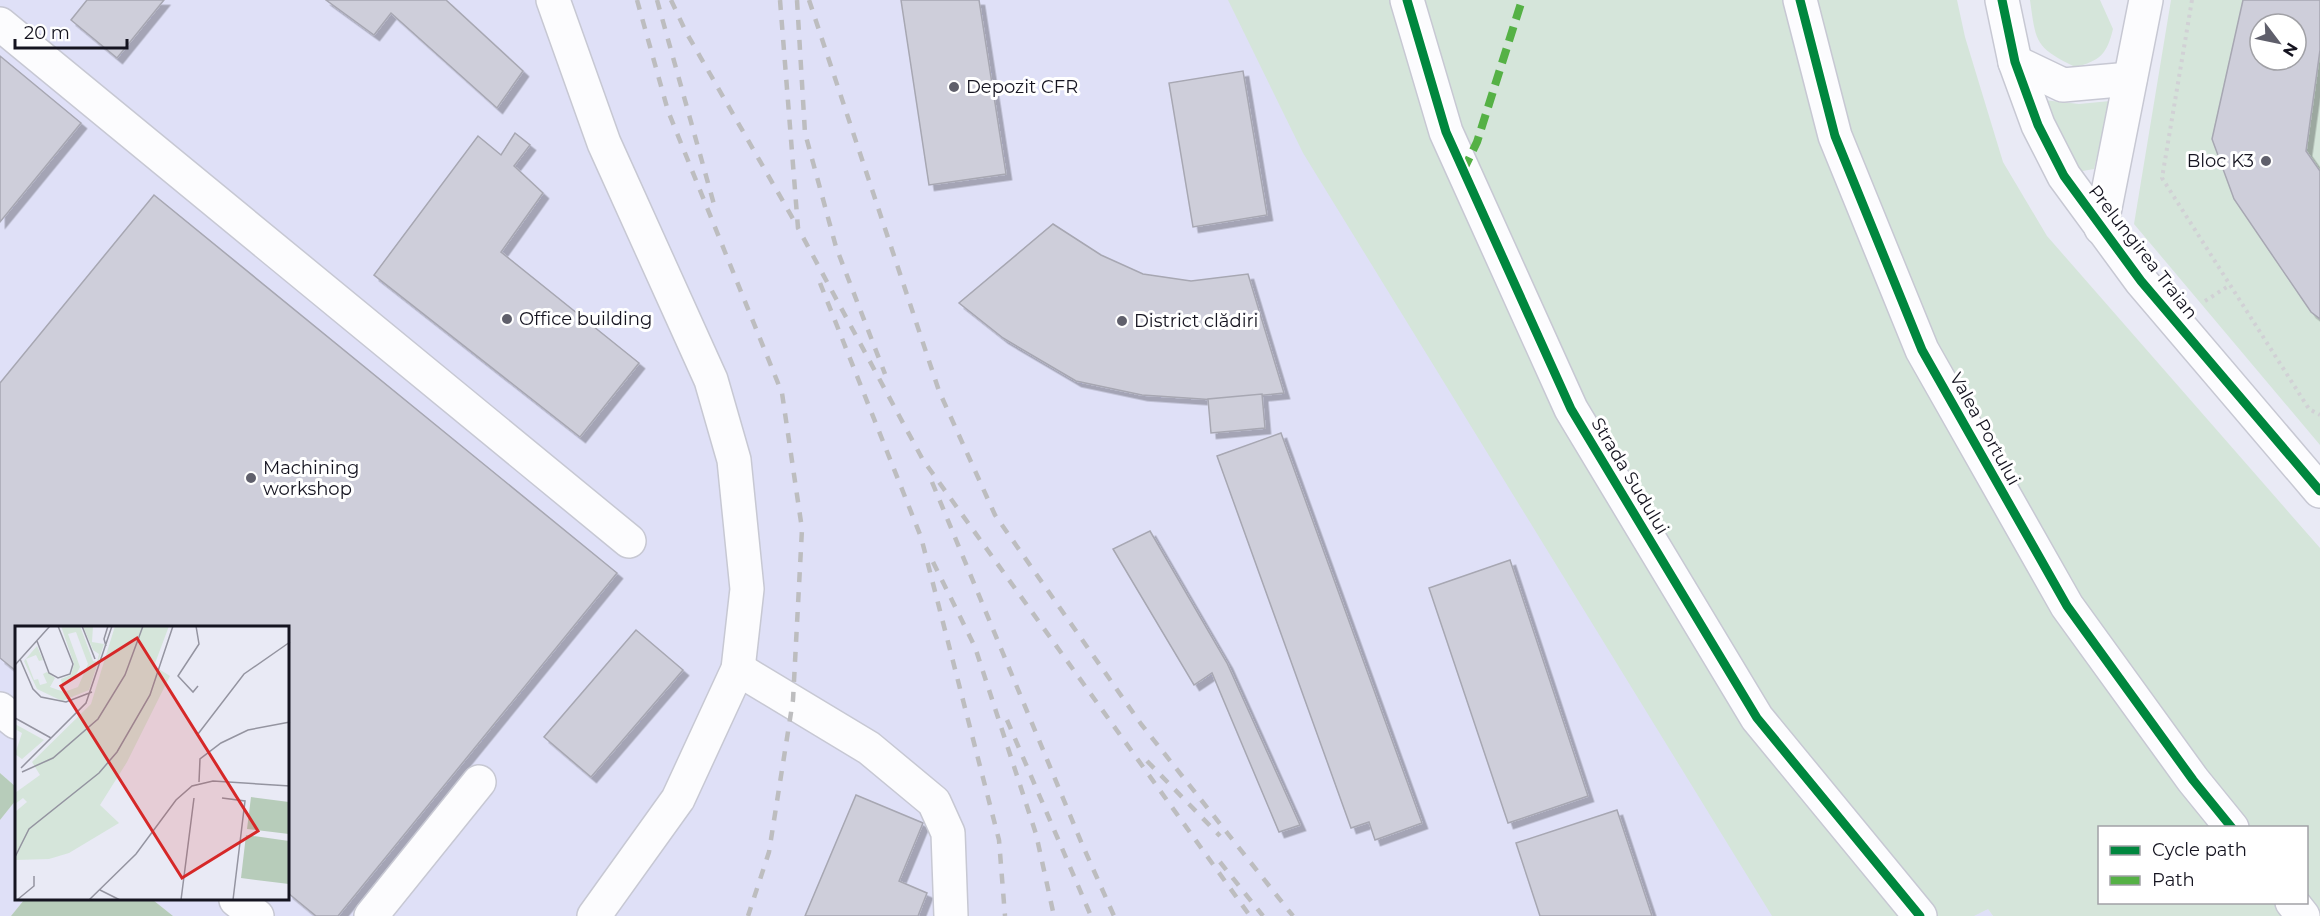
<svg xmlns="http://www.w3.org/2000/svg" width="2320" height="916" font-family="Montserrat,sans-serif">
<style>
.built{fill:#dfe0f7}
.green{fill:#d5e5da;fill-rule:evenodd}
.water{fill:#b7ccba}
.building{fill:#ceceda;stroke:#a7a7b2;stroke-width:1.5;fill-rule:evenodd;filter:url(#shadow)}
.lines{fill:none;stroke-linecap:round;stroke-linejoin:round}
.minor-casing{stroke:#c7c8d3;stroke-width:36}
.path{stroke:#d1d1d5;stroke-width:4;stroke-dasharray:3 4.5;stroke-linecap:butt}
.minor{stroke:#fcfcfe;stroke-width:33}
.rail{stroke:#bdbdbf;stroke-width:4.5;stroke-dasharray:10 10;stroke-linecap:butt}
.quiet{stroke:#55b145;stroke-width:8;stroke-dasharray:15 8;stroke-linecap:butt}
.cycleway-casing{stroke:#fff;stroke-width:13}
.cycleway{stroke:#00873e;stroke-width:9}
.poi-dot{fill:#5f5f6b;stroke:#fff;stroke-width:2}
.labels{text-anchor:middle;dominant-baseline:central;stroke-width:6;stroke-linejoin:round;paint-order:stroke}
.poi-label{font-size:18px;fill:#151420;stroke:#fff;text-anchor:start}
.street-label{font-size:18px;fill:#151420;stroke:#fff}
.inset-road{fill:none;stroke:#9494a0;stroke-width:1.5}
.view{fill:#d62828;fill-opacity:0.15;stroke:#d62828;stroke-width:3}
.inset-edge{fill:none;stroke:#151420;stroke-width:3}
</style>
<defs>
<filter id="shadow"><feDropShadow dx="5.5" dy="5.5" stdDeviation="0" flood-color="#0004"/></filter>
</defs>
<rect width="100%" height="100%" fill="#e9eaf5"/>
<g class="built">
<path d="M0 0H1514L1826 681 1993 916H173L153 900H288V628H16V787L0 773Z"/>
<path d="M16 800V900H24L11 916H0V820Z"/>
</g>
<g class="green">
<path d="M1228 0H1957L1965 37 2003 162 2047 236 2320 548V916H1993L1988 909 1974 916H1772L1303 153ZM2100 828H2306V902H2100Z"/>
<path d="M2030 0H2100L2113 29C2107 54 2100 61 2075 67 2035 47 2036 43 2030 0Z"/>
<path d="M2171 0H2243L2212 139 2234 199 2311 312 2320 319V445L2134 224Z"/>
<path d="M2320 50V171L2306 151Z"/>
<path d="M2044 100 2079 104 2110 101 2094 169 2077 172Z"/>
</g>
<g class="water">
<path d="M0 773 16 787V800L0 820Z"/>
<path d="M24 900H153L173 916H11Z"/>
</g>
<g class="building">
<path d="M87 0H164L117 58 71 20Z"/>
<path d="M326 0H446L523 71 497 108 391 13 374 35Z"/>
<path d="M901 0H979L1006 174 929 185Z"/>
<path d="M2243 0H2320V50L2306 151 2320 171V319L2311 312 2234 199 2212 139ZM2260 24H2296V60H2260Z"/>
<path d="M0 56 81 123 0 222Z"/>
<path d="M1243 71 1267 215 1193 227 1169 83Z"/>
<path d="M515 133 530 145 514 166 543 193 501 252 639 363 580 437 374 275 478 136 501 155Z"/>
<path d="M154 195 617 573 338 916H316L288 893V628H16V671L0 658V383Z"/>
<path d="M1053 224 1101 255 1143 274 1191 281 1248 274 1284 393 1216 400 1142 395 1076 381 1003 338 959 303Z"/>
<path d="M1262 394 1265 428 1211 433 1208 399Z"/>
<path d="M1281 433 1422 823 1375 840 1369 822 1351 828 1217 456Z"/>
<path d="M1150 531 1227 663 1300 825 1279 832 1212 673 1194 685 1113 549Z"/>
<path d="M1510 560 1588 796 1508 823 1429 588Z"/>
<path d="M636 630 683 670 591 777 544 737Z"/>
<path d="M856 795 923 823 899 881 927 893 918 916H805Z"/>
<path d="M1617 810 1652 916H1540L1516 843Z"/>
</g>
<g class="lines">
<defs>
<g id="minor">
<path d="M553 0 604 143 711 380 734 460 747 589 738 669 678 799 594 916"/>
<path d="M1407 0 1446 132 1571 409 1757 718 1920 916"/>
<path d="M1800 0 1835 136 1922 350 2067 606 2193 780 2232 828"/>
<path d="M2002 0 2015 62 2038 125 2064 176 2141 281 2320 491"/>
<path d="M0 24 629 541"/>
<path d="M2015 62 2063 85 2130 79"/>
<path d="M2101 228 2146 0"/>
<path d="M738 669 869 748 934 802 948 833 951 916"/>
<path d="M0 709 16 722"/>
<path d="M236 900 257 916"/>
<path d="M2292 902 2303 916"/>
<path d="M371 916 479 782"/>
</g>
</defs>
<use href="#minor" class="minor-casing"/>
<g class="path">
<path d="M2192 0 2162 178 2309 409 2320 415"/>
<path d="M2205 301 2230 285"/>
</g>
<use href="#minor" class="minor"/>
<g class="rail">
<path d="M637 0 668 111 782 393 802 529 793 700 769 852 748 916"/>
<path d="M657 0 715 208"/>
<path d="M671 0 686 32 796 224"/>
<path d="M780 0 798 228 923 460 1250 916"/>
<path d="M797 0 805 133 836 247 885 374"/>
<path d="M809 0 939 391 995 515 1141 724 1293 916"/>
<path d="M820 283 921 537 999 840 1005 916"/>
<path d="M932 482 1082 844 1114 916"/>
<path d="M933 562 975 647 1036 834 1054 916"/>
<path d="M1007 720 1091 916"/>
<path d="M1147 761 1220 836"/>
<path d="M1220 862 1263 916"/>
</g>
<path class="quiet" d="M1463 171 1477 142 1522 0"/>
<defs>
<g id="cycleway">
<path d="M1407 0 1446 132 1571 409 1757 718 1920 916"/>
<path d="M1800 0 1835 136 1922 350 2067 606 2193 780 2232 828"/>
<path d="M2002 0 2015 62 2038 125 2064 176 2141 281 2320 491"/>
</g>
</defs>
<use href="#cycleway" class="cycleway-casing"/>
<use href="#cycleway" class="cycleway"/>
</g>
<g class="poi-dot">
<circle cx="954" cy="87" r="6"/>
<circle cx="2266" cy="161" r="6"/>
<circle cx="507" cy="319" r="6"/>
<circle cx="1122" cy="321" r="6"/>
<circle cx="251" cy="478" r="6"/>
</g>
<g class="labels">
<g class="poi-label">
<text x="966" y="87">Depozit CFR</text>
<text x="2254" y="161" text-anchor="end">Bloc K3</text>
<text x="519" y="319">Office building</text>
<text x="1134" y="321">District clădiri</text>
<text x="263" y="468">Machining<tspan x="263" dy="21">workshop</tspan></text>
</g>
<g class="street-label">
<text transform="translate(2143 252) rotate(52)">Prelungirea Traian</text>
<text transform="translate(1985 429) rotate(61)">Valea Portului</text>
<text transform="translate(1630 476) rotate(59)">Strada Sudului</text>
</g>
</g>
<g transform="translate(15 626)">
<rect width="274" height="274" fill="#e9eaf5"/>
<path d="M46 0H65L78 35 82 36 84 28 78 24 68 0H78L77 16 89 18 74 64 47 75 22 63 9 35 22 20 28 34 24 35 21 29 11 33 19 54 23 53 25 59 32 57 28 48 32 46 40 52 35 61 49 66 63 61 73 38 61 6 53 8 65 41 59 53 47 58 46 53 56 49 59 38ZM100 0H154L139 40 155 50 112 136 85 179 104 197 54 227 34 233 0 234V186L12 176 8 172 0 178V167L25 149 17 136 76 78ZM0 98 29 114 7 133 0 128 7 107 0 103Z" fill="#d5e5da"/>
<path d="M236 171 274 176V208L232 203ZM231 209 274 215V258L226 252Z" fill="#b7ccba"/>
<path class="inset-road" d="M67 0 80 33M181 0 184 18 163 50 178 66 183 60M22 15 34 47 43 52 55 48 58 38 43 0M91 20 89 13 93 0M5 33 18 63 26 71 51 76 77 66M0 39 35 0M0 92 36 112M183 108 229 48 275 16M6 142 71 77 97 0M7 146 38 132 83 93 110 49 128 0M184 156 185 133 206 117 233 104 275 96M207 172 230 175 218 274M0 231 14 203 84 147 102 126 135 69 158 0M85 264 105 274M2 274 19 260V250M74 274 121 228 161 174 177 160 198 155 275 160M166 274 179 172"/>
<path class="view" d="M122 12 243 205 167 252 46 60Z"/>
<rect width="274" height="274" class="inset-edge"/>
</g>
<rect x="2098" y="826" width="210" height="78" fill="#ffffff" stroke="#a1a1a6" stroke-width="1.5"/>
<rect x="2110" y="846" width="30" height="9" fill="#00873e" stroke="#a1a1a6" stroke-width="1.5"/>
<text x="2152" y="856" font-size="18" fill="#151420">Cycle path</text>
<rect x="2110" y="876" width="30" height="9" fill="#55b145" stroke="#a1a1a6" stroke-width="1.5"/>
<text x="2152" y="886" font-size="18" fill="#151420">Path</text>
<g transform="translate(2278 42) rotate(122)"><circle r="28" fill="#ffffff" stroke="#a1a1a6" stroke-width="1.5"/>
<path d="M0-4.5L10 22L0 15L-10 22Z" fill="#5f5f6b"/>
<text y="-9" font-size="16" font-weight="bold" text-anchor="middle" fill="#151420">N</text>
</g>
<path d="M15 39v9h112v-9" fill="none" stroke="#151420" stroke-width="3"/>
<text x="24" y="39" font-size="18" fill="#151420" stroke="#ffffff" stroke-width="4.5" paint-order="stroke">20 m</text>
</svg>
